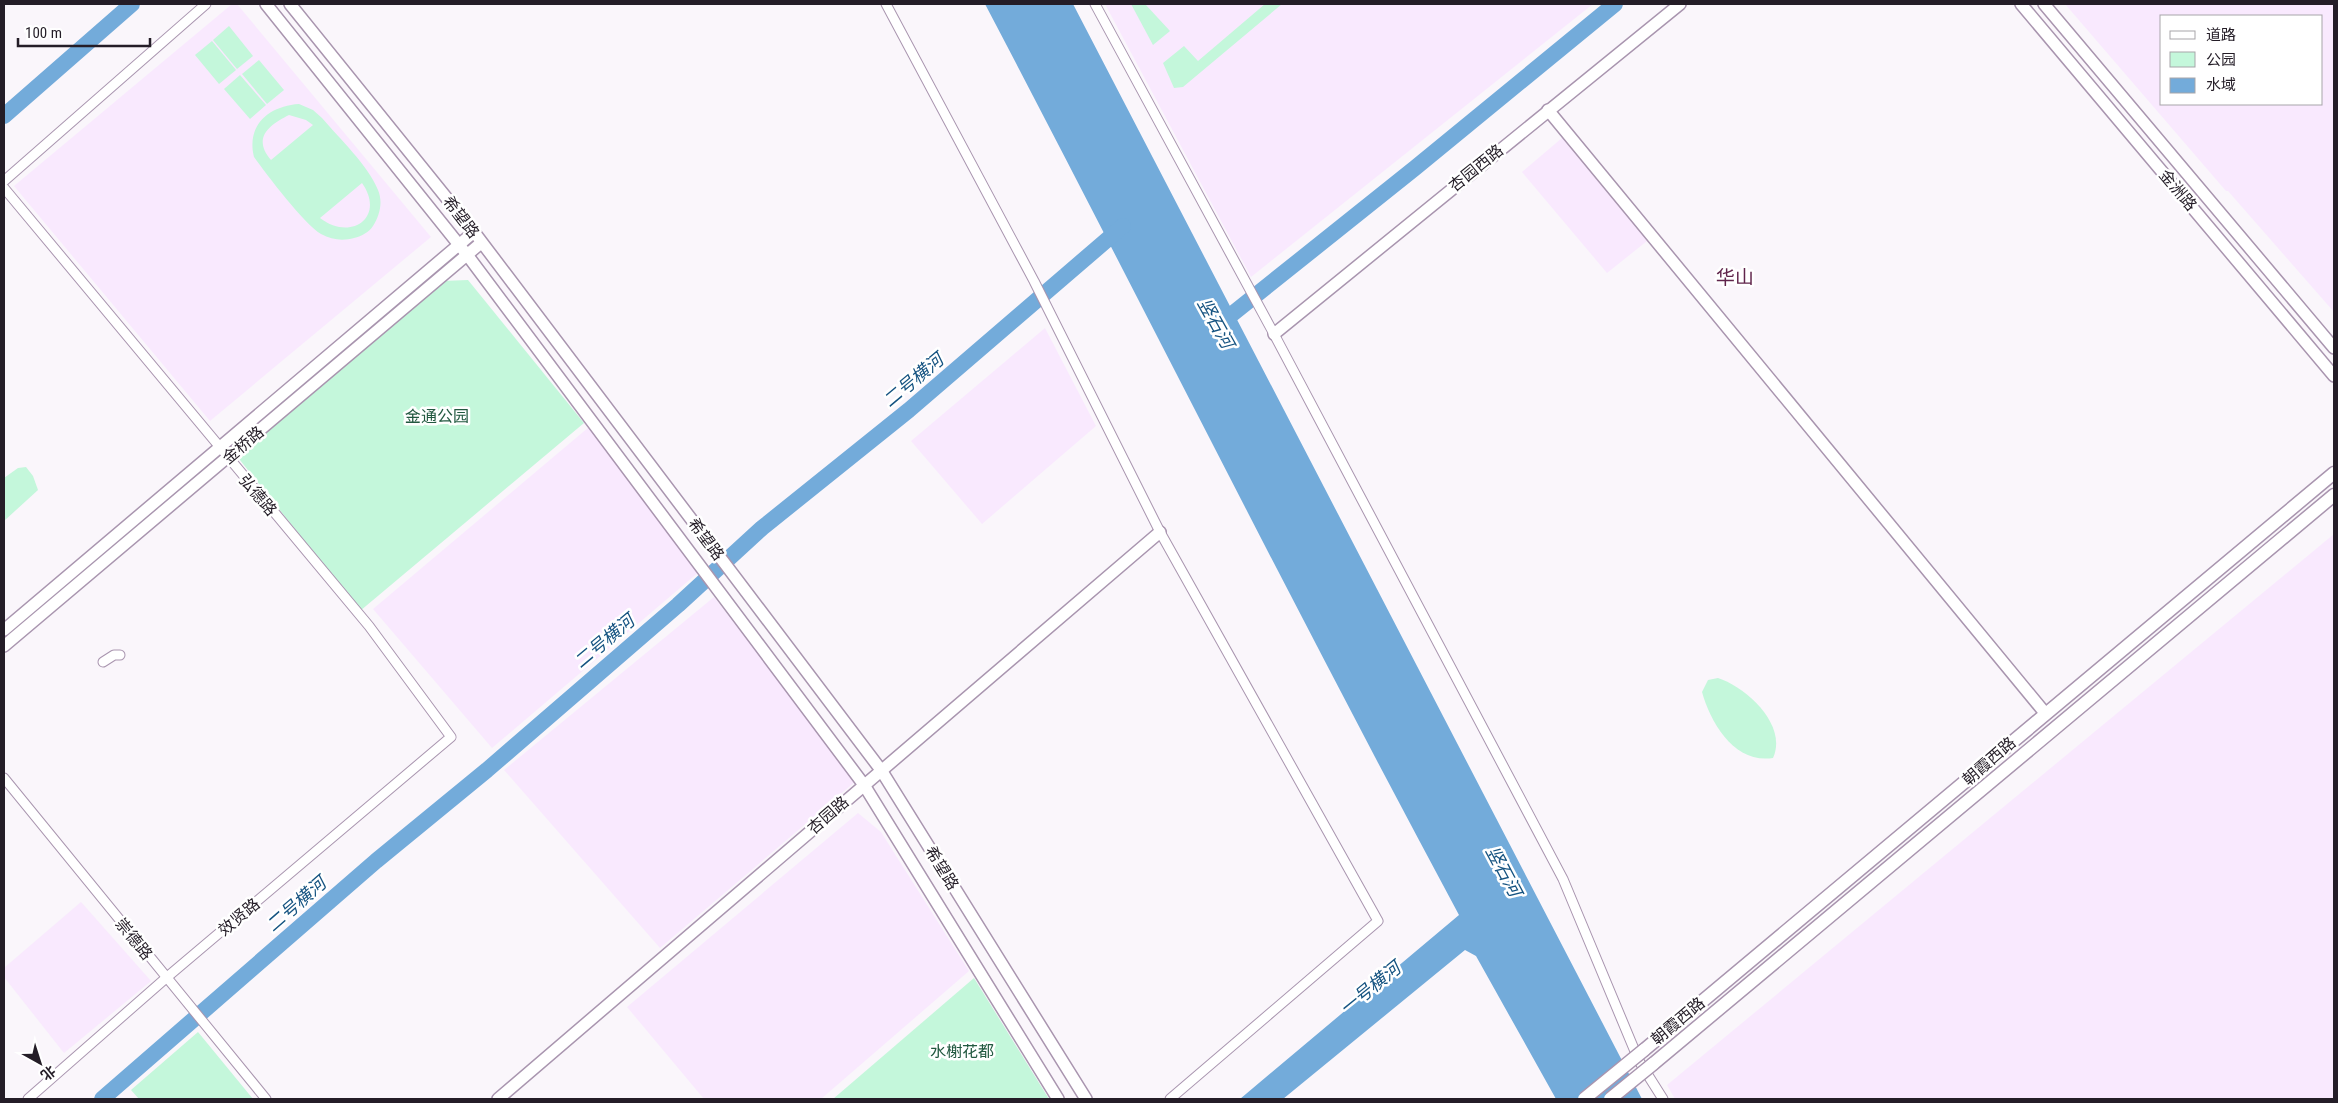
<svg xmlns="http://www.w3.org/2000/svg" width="2338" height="1103" font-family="'Roboto Condensed','Noto Sans SC',sans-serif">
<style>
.built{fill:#f9e9fe;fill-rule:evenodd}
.green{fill:#c4f7db;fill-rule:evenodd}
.water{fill:#73abda}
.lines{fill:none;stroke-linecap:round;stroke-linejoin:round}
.river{stroke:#73abda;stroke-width:16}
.street-casing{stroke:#a995af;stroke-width:11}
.secondary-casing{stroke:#a995af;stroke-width:14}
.primary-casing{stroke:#a995af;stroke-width:15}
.street{stroke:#fff;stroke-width:9}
.secondary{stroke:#fff;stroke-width:11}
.primary{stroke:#fff;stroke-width:12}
.primary-bridge-casing{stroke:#a995af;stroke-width:15;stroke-linecap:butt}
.primary-bridge{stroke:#fff;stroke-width:12}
.labels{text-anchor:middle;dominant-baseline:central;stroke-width:5;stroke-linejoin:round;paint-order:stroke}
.street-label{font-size:16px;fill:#241d27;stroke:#fff}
.park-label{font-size:16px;fill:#225940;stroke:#fff}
.water-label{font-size:18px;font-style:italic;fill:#155381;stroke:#fff}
.quarter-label{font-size:19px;fill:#60244b;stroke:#fff}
</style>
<rect width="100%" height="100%" fill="#faf6fb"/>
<g class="built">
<path d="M232 4H237L431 237 210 421 14 186Z"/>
<path d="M1105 4H1593L1251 277Z"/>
<path d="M2065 4H2334V312L2228 191H2226ZM2162 16H2322V104H2162Z"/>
<path d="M1562 138 1647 241 1607 273 1522 172Z"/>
<path d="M1045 328 1096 426 982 524 911 441Z"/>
<path d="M589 427 700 571 492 748 373 609Z"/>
<path d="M2334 534V1099H1675L1667 1085Z"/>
<path d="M714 597 856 781 660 948 504 770Z"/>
<path d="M858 813 881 832 969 971 821 1099H704L627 1007Z"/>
<path d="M81 902 151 981 64 1053 4 977V968Z"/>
</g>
<g class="green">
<path d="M1131 4H1145L1170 31 1153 45Z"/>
<path d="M1265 4H1282L1183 87 1174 88 1163 63 1184 46 1198 61Z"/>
<path d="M229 26 253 56 237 69 213 40Z"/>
<path d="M212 41 236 70 219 84 195 55Z"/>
<path d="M259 60 284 90 267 104 242 74Z"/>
<path d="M240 75 266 105 250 119 224 89Z"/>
<path d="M299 104 313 110 322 118C339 138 368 165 378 190 383 202 380 215 373 226 369 232 362 236 354 238 343 241 332 240 321 234 304 224 267 175 254 157 246 125 269 106 299 104ZM289 115 306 120 313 125 271 160C252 138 269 125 289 115ZM362 183C386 217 351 242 320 218Z"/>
<path d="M468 280 584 423 360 611 236 455 442 281Z"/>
<path d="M26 467 33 476 38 490 4 521V478L18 468Z"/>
<path d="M1718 678C1746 687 1788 725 1773 758 1735 764 1711 724 1702 692L1708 680Z"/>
<path d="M974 978 1049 1099H833Z"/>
<path d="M198 1032 253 1099H139L131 1090Z"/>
</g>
<path class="water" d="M985 4H1073L1642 1099H1556L1476 956 1465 950 1283 1099H1240L1459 915C1297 614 1144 307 985 4Z"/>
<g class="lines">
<g class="river">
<path d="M4 116 132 4"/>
<path d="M1216 327 1415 168 1615 4"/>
<path d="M102 1099 376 861 487 770 678 605 762 528 909 410 1123 226"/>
</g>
<defs>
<g id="street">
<path d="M886 4 1034 281 1160 532 1378 921 1170 1099"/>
<path d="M1095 4 1274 334 1563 879 1639 1061 1663 1099"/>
<path d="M4 181 206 4"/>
<path d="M4 188 369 626 451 737 166 978 28 1099"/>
<path d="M103 662 114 655H120"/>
<path d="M4 778 266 1099"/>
</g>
<g id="secondary">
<path d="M266 4 468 256 864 785 1058 1099"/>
<path d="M290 4 474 232 881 770 1086 1099"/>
<path d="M2021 4 2334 376"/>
<path d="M2044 4 2334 348"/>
<path d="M1548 110 2045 713"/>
<path d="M1274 334 1680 4"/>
<path d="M4 630 474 232"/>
<path d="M4 646 481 243"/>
<path d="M498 1099 1160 532"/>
</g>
<g id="primary">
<path d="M1644 1050 2334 473"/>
<path d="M1653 1064C1880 873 2108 685 2334 495"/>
</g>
</defs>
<use href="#street" class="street-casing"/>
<use href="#secondary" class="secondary-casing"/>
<use href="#primary" class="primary-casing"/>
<use href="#street" class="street"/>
<use href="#secondary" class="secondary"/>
<use href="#primary" class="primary"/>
<defs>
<g id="primary-bridge">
<path d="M1584 1099 1644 1050"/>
<path d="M1610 1099 1653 1064"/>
</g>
</defs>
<use href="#primary-bridge" class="primary-bridge-casing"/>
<use href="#primary-bridge" class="primary-bridge"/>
</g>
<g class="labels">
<g class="street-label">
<text transform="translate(1476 168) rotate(-39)">杏园西路</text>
<text transform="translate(2178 190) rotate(50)">金洲路</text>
<text transform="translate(461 217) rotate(52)">希望路</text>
<text transform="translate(243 445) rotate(-40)">金桥路</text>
<text transform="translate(258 495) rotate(50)">弘德路</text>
<text transform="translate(706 539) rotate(53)">希望路</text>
<text transform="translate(1989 761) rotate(-41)">朝霞西路</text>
<text transform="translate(828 815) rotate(-41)">杏园路</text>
<text transform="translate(942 868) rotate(58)">希望路</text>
<text transform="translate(239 917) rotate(-40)">效贤路</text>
<text transform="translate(134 939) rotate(51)">崇德路</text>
<text transform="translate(1678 1021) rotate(-40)">朝霞西路</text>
</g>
<g class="park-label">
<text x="437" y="416">金通公园</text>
<text x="962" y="1051">水榭花都</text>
</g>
<g class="water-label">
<text transform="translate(1216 323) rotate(61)">竖石河</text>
<text transform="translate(913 380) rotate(-40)">二号横河</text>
<text transform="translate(604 641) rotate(-40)">二号横河</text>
<text transform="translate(1504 871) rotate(62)">竖石河</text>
<text transform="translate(296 904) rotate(-41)">二号横河</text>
<text transform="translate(1370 988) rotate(-39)">一号横河</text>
</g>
<g class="quarter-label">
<text x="1735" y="277">华山</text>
</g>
</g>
<rect width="2338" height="1103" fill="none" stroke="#241d27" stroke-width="10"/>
<rect x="2160" y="15" width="162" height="90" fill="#ffffff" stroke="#a7a5a9"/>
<rect x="2170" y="31" width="25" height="8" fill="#ffffff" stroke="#a7a5a9"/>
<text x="2206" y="40" font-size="15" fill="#241d27">道路</text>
<rect x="2170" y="52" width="25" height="15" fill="#c4f7db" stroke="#a7a5a9"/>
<text x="2206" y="65" font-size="15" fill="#241d27">公园</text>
<rect x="2170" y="78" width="25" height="15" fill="#73abda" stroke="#a7a5a9"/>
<text x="2206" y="90" font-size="15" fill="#241d27">水域</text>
<g transform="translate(40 1063) rotate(141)" stroke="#ffffff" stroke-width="4" paint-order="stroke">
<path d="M0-4L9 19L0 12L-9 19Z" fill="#241d27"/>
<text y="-8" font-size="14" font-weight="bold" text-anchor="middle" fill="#241d27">北</text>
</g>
<path d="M18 38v8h132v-8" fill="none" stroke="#241d27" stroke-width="2.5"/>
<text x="25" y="38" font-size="15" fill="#241d27" stroke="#ffffff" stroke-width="4" paint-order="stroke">100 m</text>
</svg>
